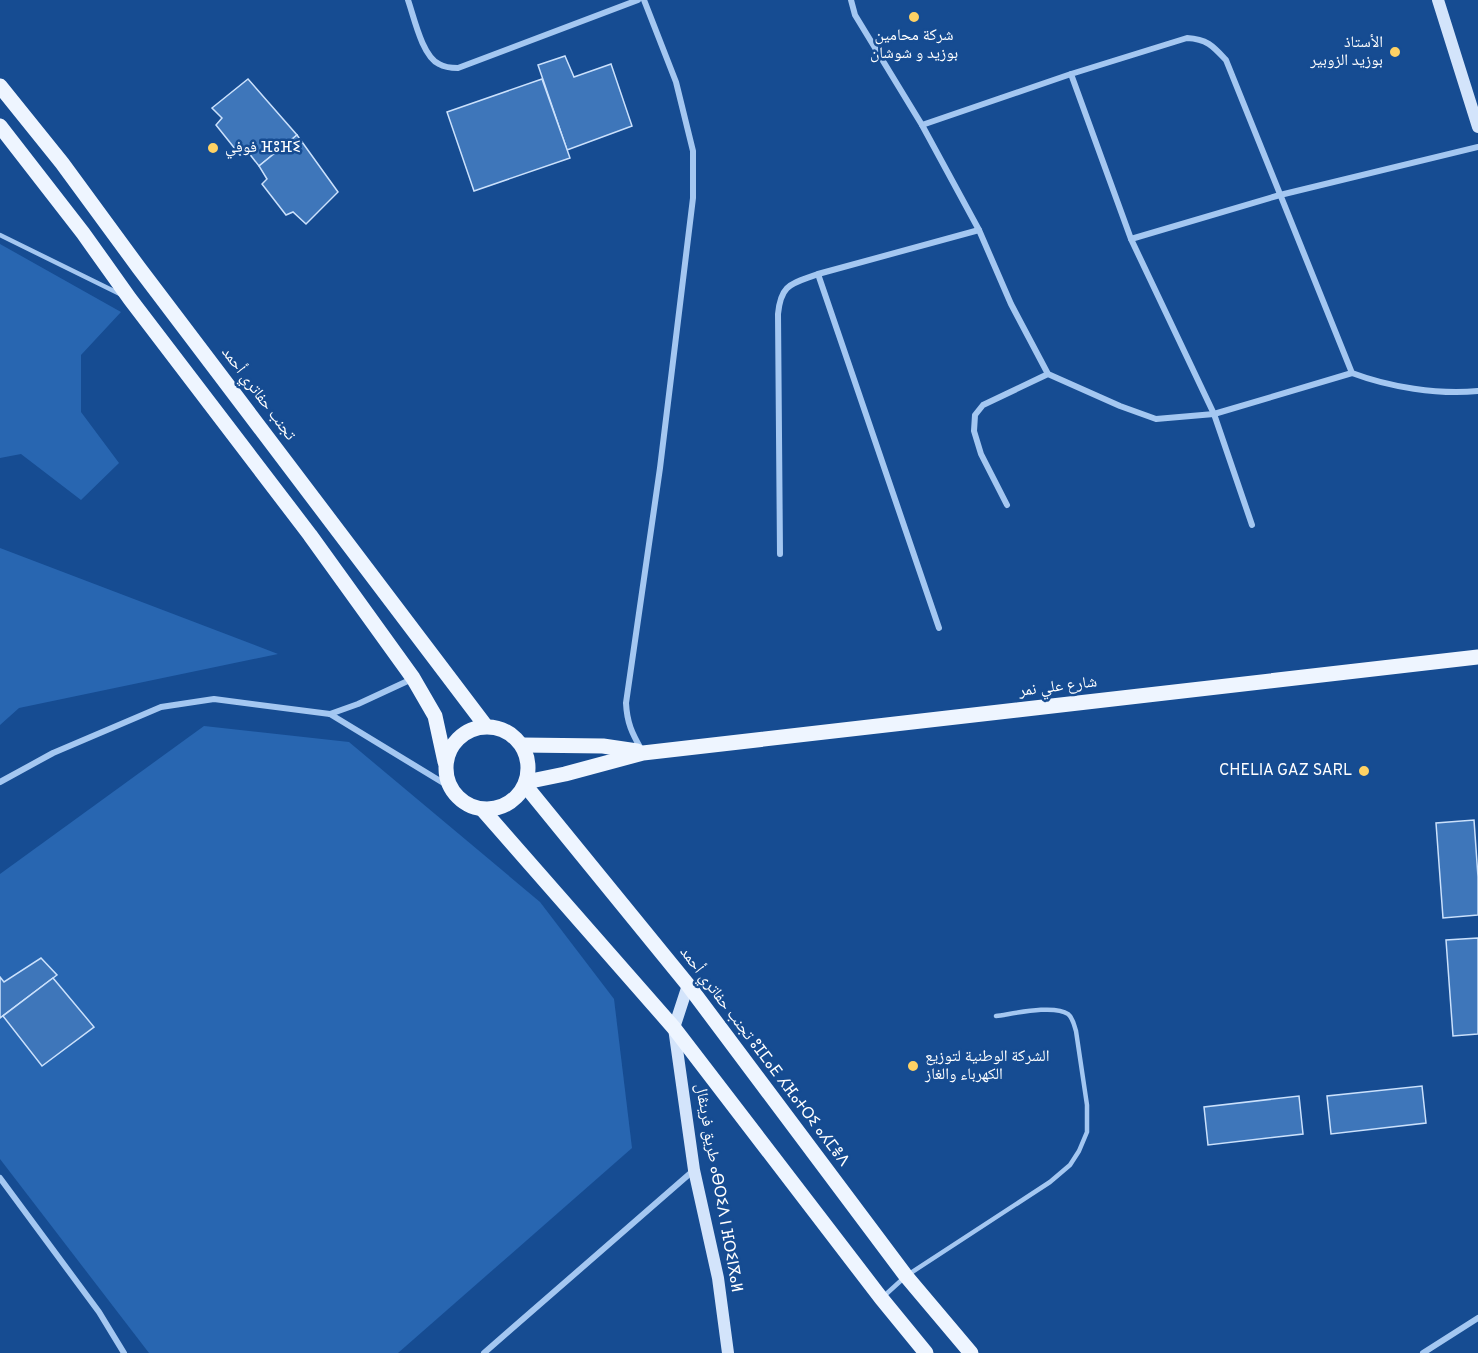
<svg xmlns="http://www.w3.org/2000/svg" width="1478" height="1353" font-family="Overpass,'Noto Naskh Arabic','Noto Sans Tifinagh',sans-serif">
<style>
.green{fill:#2866b1}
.building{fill:#3e76ba;stroke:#cbe1fc;stroke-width:1.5}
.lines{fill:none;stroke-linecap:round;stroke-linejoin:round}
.lane{stroke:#a4c7f1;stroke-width:4.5}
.street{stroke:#a4c7f1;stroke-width:6}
.secondary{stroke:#d3e4fb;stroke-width:12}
.primary{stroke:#eef5ff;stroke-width:15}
.poi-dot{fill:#ffd264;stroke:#164c92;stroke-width:2}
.labels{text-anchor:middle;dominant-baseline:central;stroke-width:5;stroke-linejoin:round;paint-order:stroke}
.poi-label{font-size:16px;fill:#fff;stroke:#164c92;text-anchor:end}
.street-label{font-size:16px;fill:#fff;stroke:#164c92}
</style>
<rect width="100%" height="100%" fill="#164c92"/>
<g class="green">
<path d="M0 244 121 312 81 355V412L119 463 81 500 21 454 0 458Z"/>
<path d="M0 548 278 654 19 708 0 725Z"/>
<path d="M204 726 349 742 540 902 614 999 632 1148 398 1353H149L0 1159V874Z"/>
</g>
<g class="building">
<path d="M565 56 574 77 611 64 632 126 567 150 538 65Z"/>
<path d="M248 79 297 135 259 166 248 152 240 155 216 125 222 118 212 108Z"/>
<path d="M542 79 570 158 474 191 447 112Z"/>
<path d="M297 135 338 192 306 224 293 212 286 215 262 184 267 179 259 166Z"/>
<path d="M1474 820 1478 877V915L1443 918 1436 823Z"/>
<path d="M1478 938V1034L1453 1036 1446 940Z"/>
<path d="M41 958 57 975 0 1018V977L4 982Z"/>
<path d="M53 978 94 1027 42 1066 3 1016Z"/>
<path d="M1422 1086 1426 1123 1331 1134 1327 1096Z"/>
<path d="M1299 1096 1303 1134 1208 1145 1204 1107Z"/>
</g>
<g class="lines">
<g class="lane">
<path d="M0 235 122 295"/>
<path d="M884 1296 906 1276 1050 1182 1070 1165 1079 1151 1087 1132V1105L1076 1031C1074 1025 1073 1018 1068 1014 1054 1004 1012 1014 996 1016"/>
</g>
<g class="street">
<path d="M408 0C414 17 422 56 439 64 444 67 451 68 458 68L638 0"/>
<path d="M851 0 855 15 922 125 979 230 1011 304 1048 374 1120 406 1156 419 1214 414 1352 373"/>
<path d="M922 125 1071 74"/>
<path d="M1131 239 1280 195 1478 147"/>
<path d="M1007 505 981 454 974 431 975 415 983 405 1048 374"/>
<path d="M1252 525 1214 414 1131 239 1071 74 1187 38C1207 39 1213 46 1226 60L1352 373C1389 387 1438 395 1478 391"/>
<path d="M780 554 778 314C781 283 792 284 818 274"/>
<path d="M939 628 818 274 979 230"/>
<path d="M330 714 358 704 412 679"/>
<path d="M641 749C632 733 627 723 626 703L660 468 693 198V151L676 82 644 0"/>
<path d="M0 782 53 753 161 707 214 699 330 714 450 787"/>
<path d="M0 1178 99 1312 124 1353"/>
<path d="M484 1353 694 1170"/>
<path d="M1423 1353 1478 1318"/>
</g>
<g class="secondary">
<path d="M1438 0 1478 127"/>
<path d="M688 985 674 1028 694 1170 718 1278 728 1353"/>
</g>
<g class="primary">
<path d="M0 86 62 163 139 268 485 725"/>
<path d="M0 126 83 233 130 299 310 535 413 678 435 716 445 762"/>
<circle cx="487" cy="768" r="41"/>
<path d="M522 745 603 746 637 751"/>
<path d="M526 782 565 774 643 753 1478 657"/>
<path d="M525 785 688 985 906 1276 971 1353"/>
<path d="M483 810 674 1028 881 1298 926 1353"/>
</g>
</g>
<g class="poi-dot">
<circle cx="914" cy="17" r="6"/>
<circle cx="1395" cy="52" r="6"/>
<circle cx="213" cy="148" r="6"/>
<circle cx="1364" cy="771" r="6"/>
<circle cx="913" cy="1066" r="6"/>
</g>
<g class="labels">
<g class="poi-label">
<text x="914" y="36" text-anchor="middle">شركة محامين<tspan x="914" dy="18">بوزيد و شوشان</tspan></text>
<text x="1383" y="43">الأستاذ<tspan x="1383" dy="18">بوزيد الزوبير</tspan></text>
<text x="225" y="148" text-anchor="start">فوفي ⴼⵓⴼⵉ</text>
<text x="1352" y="771">CHELIA GAZ SARL</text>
<text x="925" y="1057" text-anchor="start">الشركة الوطنية لتوزيع<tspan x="925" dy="18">الكهرباء والغاز</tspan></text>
</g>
<g class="street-label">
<text transform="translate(258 394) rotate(53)">تجنب حفاتري أحمد</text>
<text transform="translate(1058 687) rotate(-7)">شارع علي نمر</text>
<text transform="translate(764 1057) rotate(53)">تجنب حفاتري أحمد ⵓⵊⵎⴰⴹ ⵃⴼⴰⵜⵔⵉ ⴰⵃⵎⴻⴷ</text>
<text transform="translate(718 1188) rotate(80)">طريق فرينڨال ⴰⴱⵔⵉⴷ ⵏ ⴼⵔⵉⵏⴳⴰⵍ</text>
</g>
</g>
</svg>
